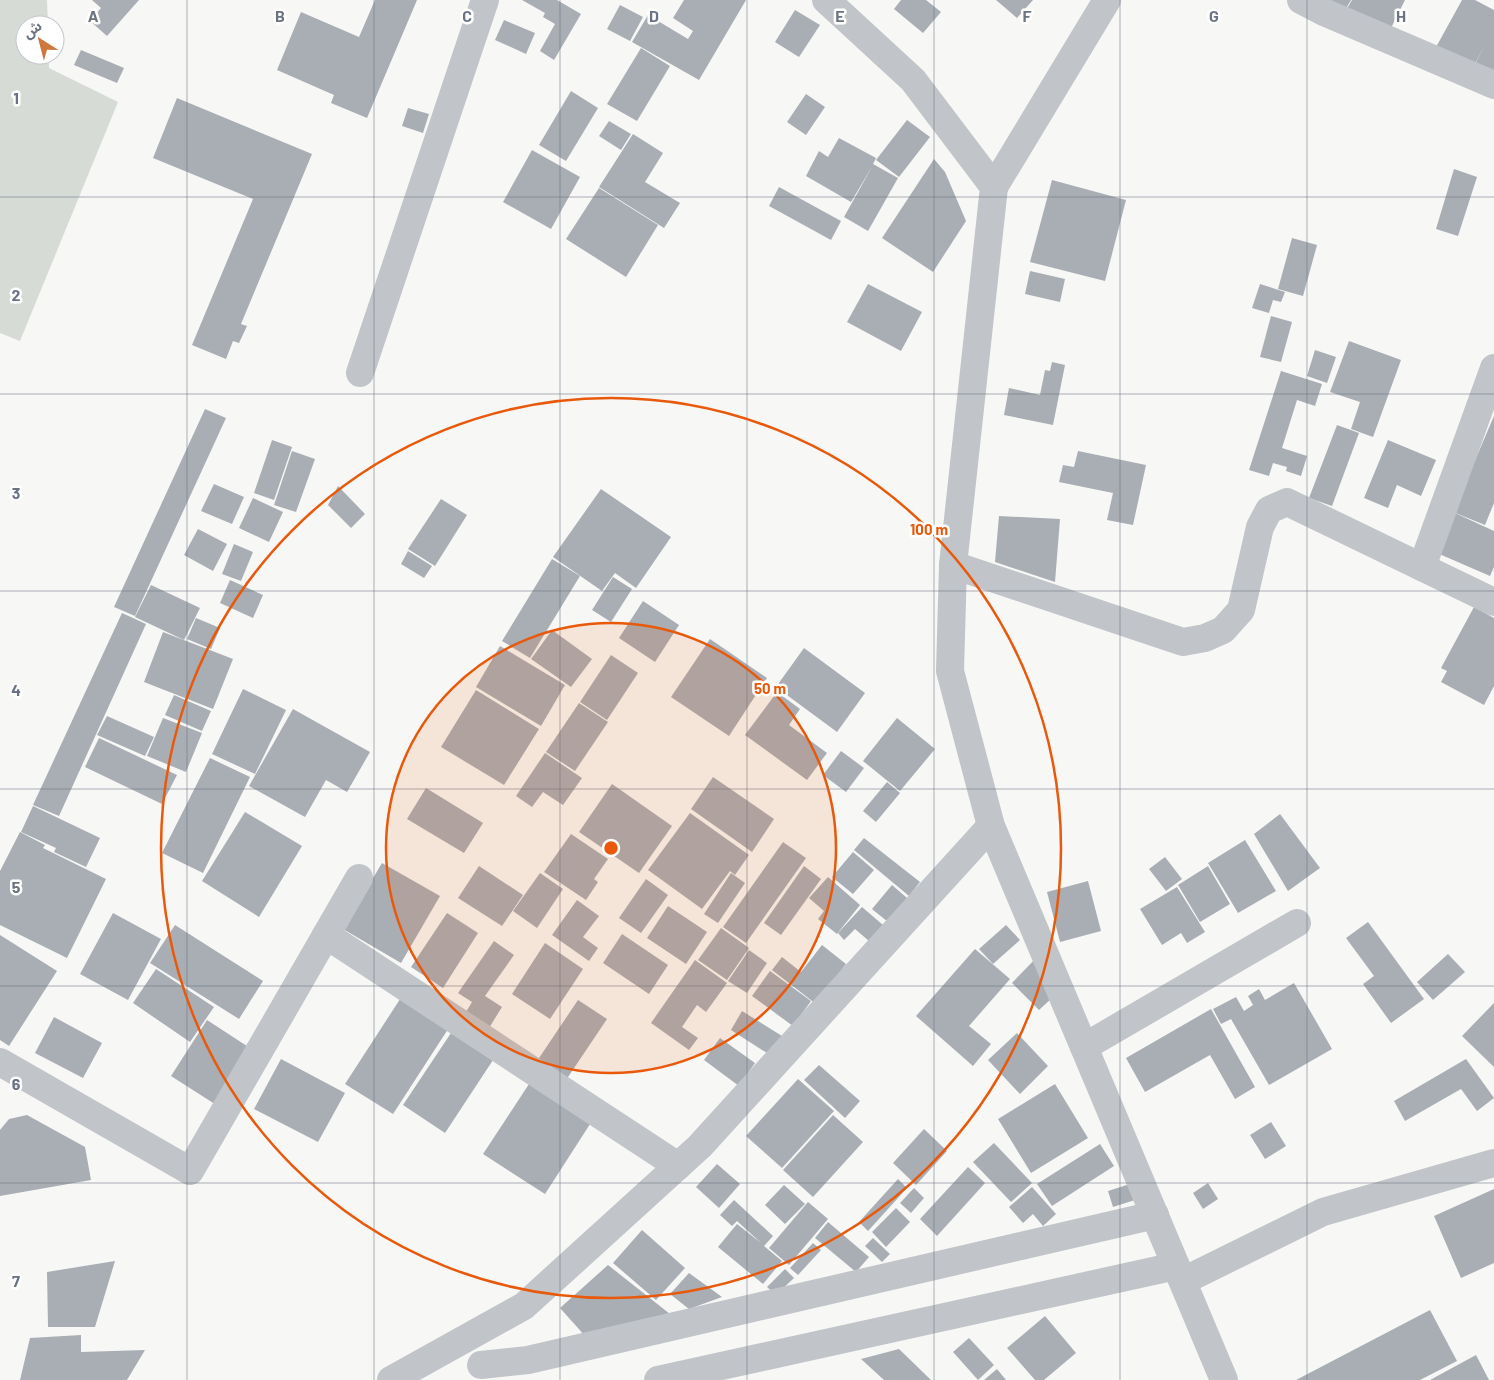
<svg xmlns="http://www.w3.org/2000/svg" width="1494" height="1380" font-family="Barlow,'Noto Sans Arabic',sans-serif">
<style>
.green{fill:#d6dcd5}
.building{fill:#a9aeb4}
.lines{fill:none;stroke-linecap:round;stroke-linejoin:round}
.minor{stroke:#c1c4c8;stroke-width:28}
.grid{fill:none;stroke:#6a7382;stroke-width:1;stroke-opacity:0.55}
.ring{fill:none;stroke:#e8590c;stroke-width:2.5}
.grid-label{font-size:16px;text-anchor:middle;font-weight:bold;fill:#6a7382;stroke:#fff;stroke-width:5;stroke-linejoin:round;paint-order:stroke}
.centre{fill:#e8590c;stroke:#fff;stroke-width:2.5}
.ring-label{font-size:15px;text-anchor:middle;font-weight:bold;fill:#e8590c;stroke:#fff;stroke-width:5;stroke-linejoin:round;paint-order:stroke}
</style>
<rect width="100%" height="100%" fill="#f7f7f5"/>
<path class="green" d="M0 0H47L48 25H25V55H49V68L118 102 20 341 0 333Z"/>
<g class="building">
<path d="M92 0H139L107 36 90 21 101 8Z"/>
<path d="M375 0H417L367 118 331 103 334 95 277 70 301 12 359 37Z"/>
<path d="M522 0H557L581 14 554 60 540 51 555 24 543 17 545 13Z"/>
<path d="M684 0H746L699 80 632 42 648 15 688 39 693 31 673 18Z"/>
<path d="M901 0H926L941 12 923 33 894 9Z"/>
<path d="M996 0H1033L1017 18Z"/>
<path d="M1320 0H1351L1344 12Z"/>
<path d="M1352 0H1405L1390 30 1345 12Z"/>
<path d="M1462 0H1475L1494 10V77L1474 66 1486 43 1472 69 1435 49Z"/>
<path d="M620 5 643 17 630 41 607 29Z"/>
<path d="M795 10 820 25 799 57 775 42Z"/>
<path d="M504 20 535 33 526 54 495 40Z"/>
<path d="M641 48 670 66 637 121 607 104Z"/>
<path d="M81 50 124 68 117 83 74 65Z"/>
<path d="M571 91 598 108 566 161 539 145Z"/>
<path d="M806 94 825 107 806 135 787 122Z"/>
<path d="M177 98 312 154 241 324 247 326 239 343 233 341 226 359 192 345 253 199 153 158Z"/>
<path d="M408 108 429 114 423 133 402 126Z"/>
<path d="M907 120 930 137 899 177 876 160Z"/>
<path d="M609 121 631 134 621 150 599 136Z"/>
<path d="M633 134 663 153 645 182 680 203 664 228 599 187Z"/>
<path d="M839 138 876 158 873 164 898 178 868 231 844 217 873 165 851 202 806 176 819 151 828 157Z"/>
<path d="M532 150 580 177 551 229 503 202Z"/>
<path d="M934 159 945 172 966 221 933 272 882 238Z"/>
<path d="M1454 169 1477 177 1458 236 1436 229Z"/>
<path d="M1052 180 1126 200 1105 281 1030 262Z"/>
<path d="M779 187 841 221 831 240 769 206Z"/>
<path d="M599 188 658 225 626 277 566 239Z"/>
<path d="M1292 238 1317 245 1303 296 1278 289Z"/>
<path d="M1030 271 1065 279 1060 302 1025 294Z"/>
<path d="M868 284 922 312 901 351 847 322Z"/>
<path d="M1260 284 1285 292 1281 302 1273 300 1269 313 1252 308Z"/>
<path d="M1271 316 1292 322 1281 362 1260 357Z"/>
<path d="M1349 341 1401 360 1373 437 1351 429 1360 402 1330 392Z"/>
<path d="M1315 350 1336 357 1327 383 1307 376Z"/>
<path d="M1052 362 1065 365 1053 425 1004 415 1009 388 1040 395 1045 370 1050 371Z"/>
<path d="M1281 371 1322 384 1315 406 1297 400 1282 448 1307 456 1301 476 1286 471 1287 467 1273 463 1269 476 1249 470Z"/>
<path d="M205 409 226 418 135 616 114 607Z"/>
<path d="M1494 416V503L1485 525 1453 512Z"/>
<path d="M1337 425 1359 433 1332 506 1309 498Z"/>
<path d="M272 440 292 447 274 500 254 493Z"/>
<path d="M1388 440 1436 460 1421 496 1397 485 1388 508 1364 498Z"/>
<path d="M292 451 315 459 296 512 274 505Z"/>
<path d="M1078 451 1146 465 1133 525 1107 520 1113 493 1059 482 1063 465 1074 467Z"/>
<path d="M214 484 244 497 232 524 201 511Z"/>
<path d="M338 486 365 514 351 528 328 505Z"/>
<path d="M601 489 671 537 636 588 615 573 602 591 553 557Z"/>
<path d="M253 498 283 512 269 542 239 528Z"/>
<path d="M441 499 467 515 435 566 408 549Z"/>
<path d="M1455 513 1494 531V567L1490 576 1437 553Z"/>
<path d="M999 516 1060 519 1055 582 995 562Z"/>
<path d="M198 529 227 544 213 571 184 555Z"/>
<path d="M234 544 253 552 241 581 222 574Z"/>
<path d="M408 551 432 566 424 578 401 564Z"/>
<path d="M552 559 580 576 530 658 502 641Z"/>
<path d="M613 577 632 589 611 622 592 610Z"/>
<path d="M230 580 263 595 253 618 220 603Z"/>
<path d="M151 585 200 608 184 640 135 617Z"/>
<path d="M643 601 679 625 655 662 619 638Z"/>
<path d="M1474 607 1494 618V686L1484 705 1441 682 1447 671 1441 668Z"/>
<path d="M122 613 146 624 59 816 33 805Z"/>
<path d="M196 618 220 628 211 649 187 639Z"/>
<path d="M552 630 592 659 571 687 531 659Z"/>
<path d="M163 632 233 659 213 709 144 682Z"/>
<path d="M710 639 767 678 729 736 671 697Z"/>
<path d="M500 646 565 685 541 726 476 687Z"/>
<path d="M804 648 865 693 837 732 776 687Z"/>
<path d="M611 655 638 673 607 720 580 702Z"/>
<path d="M243 689 286 710 255 774 212 754Z"/>
<path d="M476 690 539 729 504 785 441 747Z"/>
<path d="M777 692 800 709 789 725 827 753 807 780 745 735Z"/>
<path d="M174 695 211 711 202 731 165 715Z"/>
<path d="M579 703 608 722 575 771 546 752Z"/>
<path d="M293 709 370 752 347 792 326 780 305 817 249 786Z"/>
<path d="M107 716 154 737 145 756 97 735Z"/>
<path d="M163 718 202 733 186 772 147 756Z"/>
<path d="M897 718 935 749 900 791 863 761Z"/>
<path d="M99 738 177 775 162 804 85 767Z"/>
<path d="M841 751 864 768 846 792 823 775Z"/>
<path d="M545 753 582 778 563 805 543 792 532 807 516 796Z"/>
<path d="M210 758 250 777 203 873 162 853Z"/>
<path d="M713 777 774 819 752 852 691 809Z"/>
<path d="M887 782 900 793 876 822 863 811Z"/>
<path d="M612 784 672 826 639 873 579 832Z"/>
<path d="M426 788 483 823 464 853 407 819Z"/>
<path d="M33 806 100 838 86 867 54 852 56 848 21 832Z"/>
<path d="M245 812 302 846 259 917 202 881Z"/>
<path d="M690 813 749 855 735 875 730 871 702 909 648 870Z"/>
<path d="M1280 814 1320 868 1288 891 1254 834Z"/>
<path d="M20 832 45 845 43 848 106 879 67 958 0 925V871Z"/>
<path d="M571 834 608 859 594 879 598 882 586 900 544 872Z"/>
<path d="M864 838 920 882 909 896 854 850Z"/>
<path d="M1245 840 1276 891 1238 913 1208 863Z"/>
<path d="M783 842 806 858 746 943 723 927Z"/>
<path d="M853 852 874 870 853 894 832 877Z"/>
<path d="M1165 857 1182 879 1166 891 1149 869Z"/>
<path d="M382 863 440 896 401 963 343 929Z"/>
<path d="M479 866 523 895 502 926 458 898Z"/>
<path d="M804 866 821 879 781 935 764 923Z"/>
<path d="M1208 866 1230 904 1200 922 1178 885Z"/>
<path d="M540 873 563 889 537 928 513 911Z"/>
<path d="M731 873 745 883 718 923 704 914Z"/>
<path d="M828 877 860 905 837 934 818 919 824 911 809 898Z"/>
<path d="M646 879 668 895 641 933 619 918Z"/>
<path d="M1088 881 1101 931 1060 942 1047 892Z"/>
<path d="M892 885 907 898 888 922 872 909Z"/>
<path d="M1177 887 1205 932 1187 943 1181 933 1162 945 1140 909Z"/>
<path d="M577 900 599 916 583 937 598 948 589 961 552 935Z"/>
<path d="M668 906 707 932 686 964 647 938Z"/>
<path d="M862 907 883 925 869 941 855 929 844 940 838 933Z"/>
<path d="M113 913 161 939 128 1000 80 974Z"/>
<path d="M447 913 478 933 443 988 411 967Z"/>
<path d="M1368 922 1424 999 1391 1023 1363 984 1374 976 1346 938Z"/>
<path d="M175 925 263 981 239 1019 150 963Z"/>
<path d="M1006 925 1020 940 993 964 979 949Z"/>
<path d="M721 928 749 948 727 980 698 960Z"/>
<path d="M622 934 668 965 649 994 603 963Z"/>
<path d="M0 935 57 971 9 1046 0 1040Z"/>
<path d="M494 941 514 955 485 996 502 1007 489 1028 466 1012 472 1002 458 993Z"/>
<path d="M545 943 583 969 550 1019 512 994Z"/>
<path d="M822 945 846 964 816 1004 772 970 782 957 801 972Z"/>
<path d="M975 949 1010 979 969 1026 991 1044 973 1066 916 1016Z"/>
<path d="M749 950 767 963 747 993 728 981Z"/>
<path d="M1448 954 1465 972 1433 1000 1417 982Z"/>
<path d="M1037 957 1052 998 1039 1010 1012 983Z"/>
<path d="M695 960 727 983 706 1012 697 1005 682 1027 698 1038 689 1050 651 1023Z"/>
<path d="M156 969 214 1007 190 1042 133 1003Z"/>
<path d="M770 971 811 1001 793 1026 752 996Z"/>
<path d="M1294 983 1332 1049 1269 1085 1231 1019 1221 1024 1213 1009 1236 997 1244 1011 1253 1005 1248 996 1259 989 1265 1000Z"/>
<path d="M404 993 452 1023 393 1114 345 1084Z"/>
<path d="M578 1000 607 1019 564 1083 535 1064Z"/>
<path d="M1494 1003V1067L1462 1036Z"/>
<path d="M1211 1009 1255 1087 1235 1099 1210 1055 1145 1092 1126 1058Z"/>
<path d="M742 1011 782 1036 770 1055 731 1030Z"/>
<path d="M54 1017 102 1043 83 1078 35 1053Z"/>
<path d="M207 1020 256 1052 221 1108 171 1076Z"/>
<path d="M455 1027 497 1054 445 1133 403 1105Z"/>
<path d="M1017 1033 1048 1066 1020 1094 988 1060Z"/>
<path d="M720 1038 755 1063 739 1086 704 1060Z"/>
<path d="M281 1059 345 1093 318 1142 254 1109Z"/>
<path d="M1466 1059 1494 1098 1477 1111 1461 1089 1405 1121 1394 1101Z"/>
<path d="M819 1065 860 1101 845 1118 804 1080Z"/>
<path d="M798 1079 834 1111 782 1168 746 1136Z"/>
<path d="M531 1081 592 1121 545 1194 483 1154Z"/>
<path d="M1055 1084 1088 1138 1031 1173 998 1119Z"/>
<path d="M27 1115 85 1147 91 1180 0 1196V1130L9 1119Z"/>
<path d="M833 1115 863 1142 813 1197 783 1170Z"/>
<path d="M1271 1122 1286 1146 1265 1159 1250 1135Z"/>
<path d="M924 1129 947 1151 916 1185 893 1163Z"/>
<path d="M994 1143 1032 1183 1011 1202 973 1162Z"/>
<path d="M1100 1144 1114 1166 1052 1206 1037 1184Z"/>
<path d="M717 1164 740 1184 719 1208 696 1187Z"/>
<path d="M968 1167 985 1183 937 1236 920 1219Z"/>
<path d="M898 1179 907 1188 868 1231 859 1222Z"/>
<path d="M1133 1183 1138 1199 1113 1207 1108 1191Z"/>
<path d="M1208 1183 1218 1199 1203 1209 1193 1193Z"/>
<path d="M784 1185 805 1204 785 1224 765 1205Z"/>
<path d="M1032 1187 1056 1214 1043 1226 1033 1214 1023 1223 1009 1207Z"/>
<path d="M914 1188 924 1198 911 1213 900 1203Z"/>
<path d="M1494 1189V1263L1461 1278 1434 1216Z"/>
<path d="M734 1200 773 1236 764 1246 782 1261 763 1284 718 1247 737 1224 761 1243 737 1221 732 1226 720 1215Z"/>
<path d="M808 1202 828 1219 789 1265 769 1248Z"/>
<path d="M896 1208 910 1222 886 1247 872 1232Z"/>
<path d="M828 1222 869 1257 856 1272 815 1238Z"/>
<path d="M642 1230 685 1268 656 1300 613 1263Z"/>
<path d="M873 1238 890 1254 882 1262 865 1246Z"/>
<path d="M813 1243 821 1250 798 1275 790 1268Z"/>
<path d="M115 1261 95 1327H48L47 1272Z"/>
<path d="M608 1265 670 1314 586 1337 560 1308Z"/>
<path d="M785 1269 794 1278 776 1295 767 1287Z"/>
<path d="M689 1273 722 1297 689 1309 670 1294Z"/>
<path d="M1430 1310 1457 1361 1420 1380H1296Z"/>
<path d="M1045 1316 1076 1353 1044 1380H1035L1007 1348Z"/>
<path d="M81 1335V1352L145 1350 127 1380H20L30 1338Z"/>
<path d="M969 1338 994 1365 978 1380 953 1352Z"/>
<path d="M899 1349 931 1380H884L861 1359Z"/>
<path d="M1476 1355 1489 1380H1430Z"/>
<path d="M997 1369 1006 1380H984Z"/>
</g>
<g class="lines">
<g class="minor">
<path d="M826 0 913 80 994 187 953 565 950 671 991 826 1224 1380"/>
<path d="M1301 0 1326 13 1494 85"/>
<path d="M994 187 1107 0"/>
<path d="M360 373 485 0"/>
<path d="M953 565 1183 642 1205 638 1223 630 1241 610 1260 527 1269 510 1287 502 1494 602"/>
<path d="M1422 567 1494 368"/>
<path d="M326 935 678 1166"/>
<path d="M1084 1047 1297 923"/>
<path d="M0 1062 190 1171 359 878"/>
<path d="M1183 1281 1323 1212 1494 1163"/>
<path d="M481 1365 528 1360 1155 1215"/>
<path d="M391 1380 524 1306 700 1146 991 826"/>
<path d="M658 1380 1176 1266"/>
</g>
</g>
<path class="grid" d="M187 0V1380M374 0V1380M560 0V1380M747 0V1380M934 0V1380M1120 0V1380M1307 0V1380M0 197H1494M0 394H1494M0 591H1494M0 789H1494M0 986H1494M0 1183H1494"/>
<circle cx="611" cy="848" r="225" fill="#e8590c" fill-opacity=".12"/>
<g class="ring">
<circle cx="611" cy="848" r="225"/>
<circle cx="611" cy="848" r="450"/>
</g>
<g class="grid-label">
<text x="93" y="22">A</text>
<text x="280" y="22">B</text>
<text x="467" y="22">C</text>
<text x="654" y="22">D</text>
<text x="840" y="22">E</text>
<text x="1027" y="22">F</text>
<text x="1214" y="22">G</text>
<text x="1401" y="22">H</text>
<text x="16" y="104">1</text>
<text x="16" y="301">2</text>
<text x="16" y="499">3</text>
<text x="16" y="696">4</text>
<text x="16" y="893">5</text>
<text x="16" y="1090">6</text>
<text x="16" y="1287">7</text>
</g>
<circle cx="611" cy="848" r="8" class="centre"/>
<g class="ring-label">
<text x="929" y="535">100 m</text>
<text x="770" y="694">50 m</text>
</g>
<g transform="translate(40 40) rotate(324)"><circle r="24" fill="#ffffff" stroke="#c3c7cd"/>
<path d="M0-4L9 19L0 12L-9 19Z" fill="#ce773e"/>
<text y="-8" font-size="14" font-weight="bold" text-anchor="middle" fill="#6a7382">ش</text>
</g>
</svg>
